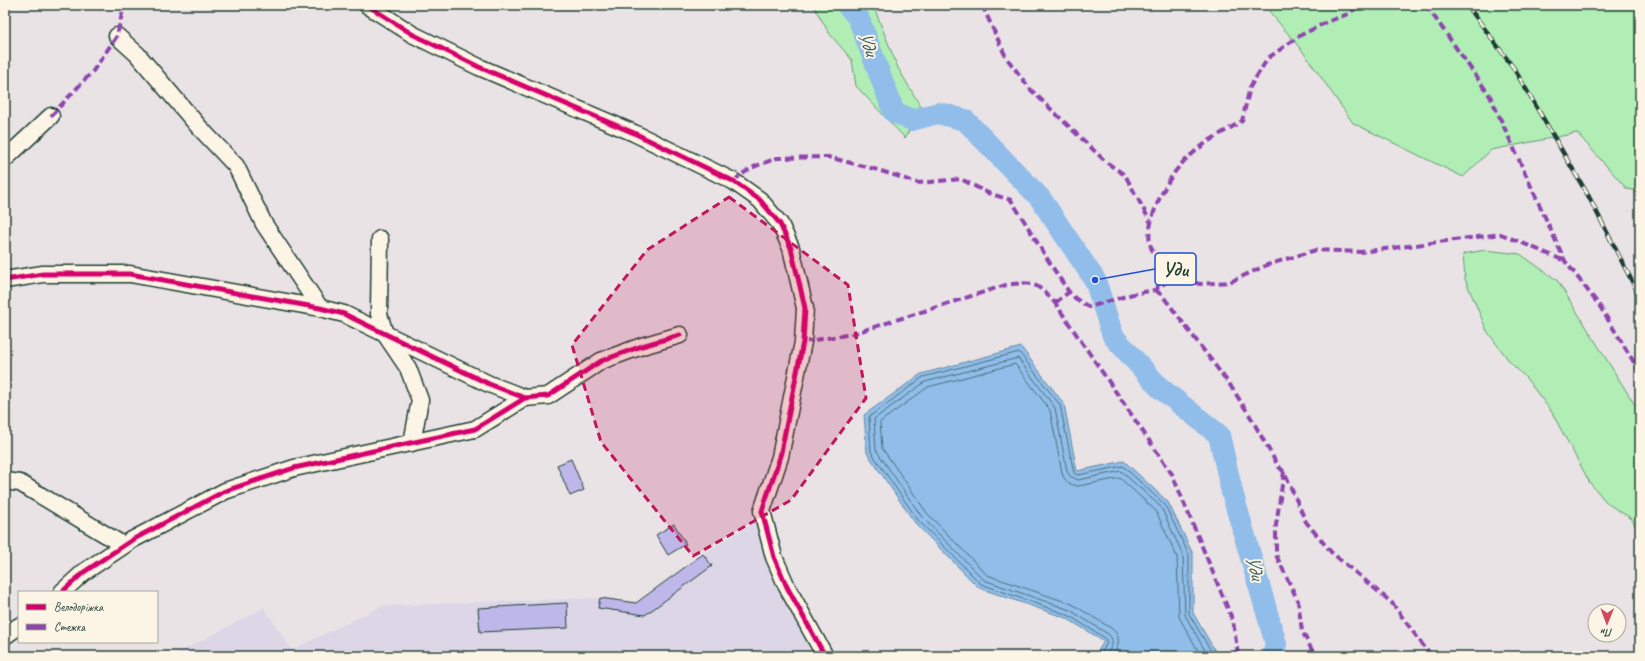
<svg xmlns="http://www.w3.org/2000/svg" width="1645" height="661" font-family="Caveat,sans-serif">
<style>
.built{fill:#dcd6e7}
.green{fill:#b0eeb5;stroke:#689674}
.water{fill:#90bde9;stroke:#638aa1}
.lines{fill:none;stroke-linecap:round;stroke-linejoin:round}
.shore{stroke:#4c707c;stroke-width:1}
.river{stroke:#90bde9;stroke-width:22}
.building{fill:#beb8ea;stroke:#1f3d34}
.minor-casing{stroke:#1f3d34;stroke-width:19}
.minor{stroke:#fcf5e5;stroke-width:16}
.rail-casing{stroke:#1f3d34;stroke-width:4.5}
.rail{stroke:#fcf5e5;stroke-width:3;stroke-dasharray:9;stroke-linecap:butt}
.quiet{stroke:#8e44ad;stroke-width:4;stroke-dasharray:8 4;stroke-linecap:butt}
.cycleway-casing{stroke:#fcf5e5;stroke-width:8}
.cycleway{stroke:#d6006c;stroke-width:5}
.marked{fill:#c2185b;fill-opacity:0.2;stroke:#c2185b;stroke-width:3;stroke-dasharray:8 5;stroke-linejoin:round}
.labels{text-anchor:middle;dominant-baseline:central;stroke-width:4;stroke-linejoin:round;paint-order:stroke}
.water-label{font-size:20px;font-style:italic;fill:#3b5d61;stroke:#fcf5e5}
.leader{fill:none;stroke:#1d4ed8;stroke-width:1.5}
.callout-dot{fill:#1d4ed8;stroke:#fcf5e5;stroke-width:1.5}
.callout{fill:#fcf5e5;stroke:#1d4ed8;stroke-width:1.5}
.callout-label{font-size:20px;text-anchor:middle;font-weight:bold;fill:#1f3d34}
</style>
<rect width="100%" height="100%" fill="#e9e3e6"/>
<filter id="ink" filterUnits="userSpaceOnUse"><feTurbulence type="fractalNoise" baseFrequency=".025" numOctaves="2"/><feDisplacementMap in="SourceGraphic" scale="8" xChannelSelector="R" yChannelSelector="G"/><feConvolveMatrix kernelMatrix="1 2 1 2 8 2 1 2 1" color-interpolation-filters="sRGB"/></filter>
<g filter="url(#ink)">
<g class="built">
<path d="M755 522 766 553 812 656H299L294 649 382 606 600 598 636 603 703 554Z"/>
<path d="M264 608 296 656H172Z"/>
</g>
<g class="green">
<path d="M813 5H873L898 68 921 107 905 138 856 86 852 60 829 33Z"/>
<path d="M1264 5H1640V191L1627 189 1577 133 1491 150 1463 177 1353 123 1304 53Z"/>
<path d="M1485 250 1520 254 1557 280 1640 413V537L1632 519 1608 504 1590 483 1551 411 1526 378 1510 362 1487 331 1465 279 1463 254Z"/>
</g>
<path class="water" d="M1021 347 1064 404 1077 471 1124 461 1168 502 1193 554V613L1218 656H1080L1097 653 1104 641 1066 618 979 588 915 523 867 453 864 415 921 374Z"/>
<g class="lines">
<g class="shore">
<path d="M1100 656 1107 643 1105 638 1068 615 981 584 918 520 871 452 869 417 923 377 1019 352 1060 405 1074 473 1078 475 1123 466 1165 505 1189 555V614L1214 656"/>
<path d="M1106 656C1111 648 1116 641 1108 634L1070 610 984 580 922 517 876 450 874 419 925 382 1018 358 1055 408 1067 471 1070 476 1078 480 1121 471 1161 507 1183 555 1185 615 1208 656"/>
<path d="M1113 656C1119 646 1122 636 1111 628L1072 604 987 575 927 513 882 448 880 422 928 387 1015 364 1050 410 1062 473C1064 481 1070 485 1078 486L1120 478 1156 511 1177 557 1179 617 1201 656"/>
</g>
<path class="river" d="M847 5 858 17 894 112 912 120 938 113 965 120 1040 198 1095 280 1113 336 1159 387 1219 435 1232 492 1276 644 1273 656"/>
</g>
<g class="building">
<path d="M571 459 584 490 570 496 557 465Z"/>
<path d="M674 524 686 544 668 555 656 535Z"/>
<path d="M703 554 712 566 645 615 598 608 600 598 636 603Z"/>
<path d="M567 603 568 628 480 632 478 608Z"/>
</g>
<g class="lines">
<defs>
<g id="minor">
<path d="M367 5 412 34 479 67 634 133 733 181 760 200 780 224 791 248 805 308 803 342 780 457 762 511 774 557 787 587 825 656"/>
<path d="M117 36 137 54 199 127 236 166 264 224 320 308"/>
<path d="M5 159 51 116"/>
<path d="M380 239 379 314 385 334 408 368 420 400 412 443"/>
<path d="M5 280 43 274H130L320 308 344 314 489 384 525 398 548 396 601 361 642 346 680 335"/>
<path d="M5 481 20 483 123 545"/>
<path d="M62 592 84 572 132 540 225 491 294 468 475 429 525 398"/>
<path d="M5 636 19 626"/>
</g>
</defs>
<use href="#minor" class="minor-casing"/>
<use href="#minor" class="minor"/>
<defs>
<path id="rail" d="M1467 5 1513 67 1589 197 1640 297"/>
</defs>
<use href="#rail" class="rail-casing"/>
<use href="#rail" class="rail"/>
<g class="quiet">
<path d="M982 5 1006 57 1030 89 1106 162 1125 175 1151 223"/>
<path d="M1426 5 1490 96 1565 261 1599 305 1640 372"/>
<path d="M51 116 93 71 117 36 124 5"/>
<path d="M733 181 751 168 777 158 828 157 878 170 918 183 961 179 988 193 1011 200C1031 231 1048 262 1069 292"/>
<path d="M1156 288 1168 271 1167 261C1163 259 1157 256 1154 253 1139 233 1164 184 1178 168 1183 161 1191 155 1198 149 1211 138 1228 130 1242 121L1250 87 1268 58 1301 35 1327 22 1348 14 1360 5"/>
<path d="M1155 290 1162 295 1230 385 1250 416 1278 466 1284 472 1306 522 1331 552 1392 603 1425 648 1433 656"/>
<path d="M1055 303 1069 292 1076 299 1089 307 1133 294 1155 290 1173 277 1200 284 1230 282 1267 265 1316 250 1361 252 1501 234 1565 261"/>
<path d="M803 342 852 334 1006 285C1033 281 1037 283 1055 303L1172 474 1233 621 1238 656"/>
<path d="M1284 472 1276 525V555L1298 601 1302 631 1315 656"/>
</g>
<defs>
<g id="cycleway">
<path d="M367 5 412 34 479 67 634 133 733 181 760 200 780 224 791 248 805 308 803 342 780 457 762 511 774 557 787 587 825 656"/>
<path d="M5 280 43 274H130L320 308 344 314 489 384 525 398 548 396 601 361 642 346 680 335"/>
<path d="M62 592 84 572 132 540 225 491 294 468 475 429 525 398"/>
</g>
</defs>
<use href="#cycleway" class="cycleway-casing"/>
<use href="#cycleway" class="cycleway"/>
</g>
</g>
<path class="marked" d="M729 197 848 285 866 398 791 500 693 556 601 442 572 345 647 250Z"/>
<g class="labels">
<g class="water-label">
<text transform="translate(868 43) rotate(69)">Уди</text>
<text transform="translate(1255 567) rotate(75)">Уди</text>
</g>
</g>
<path class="leader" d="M1095 280L1155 269"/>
<circle class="callout-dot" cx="1095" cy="280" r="4"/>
<rect class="callout" x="1155" y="253" width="41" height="32" rx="4"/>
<g class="callout-label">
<text x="1175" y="276">Уди</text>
</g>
<rect width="1645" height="661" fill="none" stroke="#fcf5e5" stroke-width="20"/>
<rect x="10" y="10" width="1625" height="641" fill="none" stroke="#1f3d34" stroke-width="1.5" filter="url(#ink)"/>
<rect x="18" y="591" width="140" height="52" fill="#fcf5e5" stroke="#a4ab9e"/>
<rect x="26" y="604" width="20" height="6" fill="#d6006c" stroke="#a4ab9e"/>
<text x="54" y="611" font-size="12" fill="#1f3d34">Велодоріжка</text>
<rect x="26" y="624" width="20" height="6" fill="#8e44ad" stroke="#a4ab9e"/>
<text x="54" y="631" font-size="12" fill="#1f3d34">Стежка</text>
<g transform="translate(1607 623) rotate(181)"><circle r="19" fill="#fcf5e5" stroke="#a4ab9e"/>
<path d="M0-3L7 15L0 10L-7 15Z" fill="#d1495b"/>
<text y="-6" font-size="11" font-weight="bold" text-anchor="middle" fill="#1f3d34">Пн</text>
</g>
</svg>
